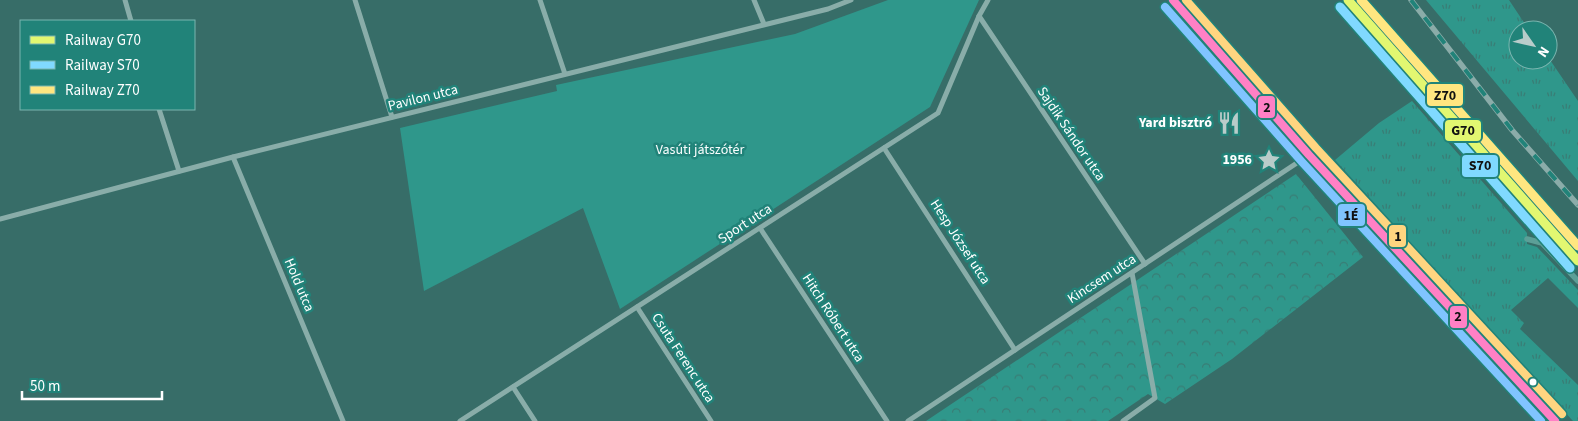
<svg xmlns="http://www.w3.org/2000/svg" width="1578" height="421" font-family="'Source Sans 3',sans-serif">
<style>
.grass{fill:url(#grass-tufts)}
.forest{fill:url(#forest-crowns)}
.park{fill:#2f978b}
.lines{fill:none;stroke-linecap:round;stroke-linejoin:round}
.stream{stroke:#5c9f97;stroke-width:5.5}
.minor{stroke:#89ada9;stroke-width:5}
.tertiary{stroke:#89ada9;stroke-width:9}
.rail-casing{stroke:#8baca9;stroke-width:5.5}
.rail{stroke:#218379;stroke-width:4;stroke-dasharray:11;stroke-linecap:butt}
.bus-1-casing{stroke:#218379;stroke-width:11}
.bus-2-casing{stroke:#218379;stroke-width:11}
.bus-3-casing{stroke:#218379;stroke-width:11}
.bus-1{stroke:#ff80c5;stroke-width:8}
.bus-2{stroke:#80c4ff;stroke-width:8}
.bus-3{stroke:#ffd580;stroke-width:8}
.rail-1-casing{stroke:#218379;stroke-width:12}
.rail-2-casing{stroke:#218379;stroke-width:12}
.rail-3-casing{stroke:#218379;stroke-width:12}
.rail-1{stroke:#e2f771;stroke-width:9}
.rail-2{stroke:#80d9ff;stroke-width:9}
.rail-3{stroke:#ffe680;stroke-width:9}
.bus-dot{fill:#fff;stroke:#218379;stroke-width:2}
.labels{text-anchor:middle;dominant-baseline:central;stroke-width:5;stroke-linejoin:round;paint-order:stroke}
.street-label{font-size:14px;fill:#fff;stroke:#218379}
.poi-label{font-size:14px;font-weight:bold;fill:#fff;stroke:#218379;text-anchor:end}
.park-label{font-size:14px;fill:#fafefe;stroke:#218379}
.line-badge{stroke:#218379;stroke-width:2}
.pale-badge-label{font-size:14px;text-anchor:middle;font-weight:bold;fill:#111}
</style>
<defs>
<pattern id="grass-tufts" width="24" height="20" patternUnits="userSpaceOnUse" patternTransform="scale(1.25)"><rect width="24" height="20" fill="#2f978b"/><path d="M3 7l-1-3M5 7V3M7 7l1-3M15 17l-1-3M17 17v-4M19 17l1-3" fill="none" stroke="#397d75"/></pattern>
<pattern id="forest-crowns" width="20" height="18" patternUnits="userSpaceOnUse" patternTransform="scale(1.25)"><rect width="20" height="18" fill="#2f978b"/><path d="M2 6a3 3 0 1 1 6 0M12 15a3 3 0 1 1 6 0" fill="none" stroke="#397d75"/></pattern>
</defs>
<rect width="100%" height="100%" fill="#376d68"/>
<g class="grass">
<path d="M1426 0H1509L1529 30H1518V60H1548V57L1578 101V181Z"/>
<path d="M1412 101 1527 233V244L1537 247 1578 290V308L1548 278 1511 310 1524 323 1520 329 1578 385V421H1573L1335 160 1379 123Z"/>
</g>
<path class="forest" d="M1296 174 1363 257 1232 359 1165 404 1148 394 1108 421H926Z"/>
<path class="park" d="M888 0H979L930 107 620 309 583 208 424 291 400 128 557 91 556 85 795 34Z"/>
<g class="lines">
<path class="stream" d="M1527 239 1542 243 1578 281"/>
<g class="minor">
<path d="M125 0 131 21"/>
<path d="M355 0 392 117"/>
<path d="M540 0 565 74"/>
<path d="M754 0 764 24"/>
<path d="M979 16 1145 264"/>
<path d="M159 109 179 171"/>
<path d="M884 148 1015 350"/>
<path d="M233 157 343 421"/>
<path d="M0 219 233 157 828 9 851 0"/>
<path d="M760 228 887 421"/>
<path d="M637 307 711 421"/>
<path d="M513 387 535 421"/>
<path d="M460 421 938 113 979 16 988 0"/>
<path d="M908 421 1309 155"/>
<path d="M1123 421 1155 398 1132 273"/>
</g>
<path class="tertiary" d="M1173 0 1309 155 1555 421"/>
<defs>
<path id="rail" d="M1411 0 1512 130 1578 205"/>
</defs>
<use href="#rail" class="rail-casing"/>
<use href="#rail" class="rail"/>
<defs>
<path id="bus-1" d="M1173 0 1309 155 1555 421"/>
<path id="bus-2" d="M1165 7 1302 162 1541 421"/>
<path id="bus-3" d="M1186 0 1316 148 1562 414"/>
</defs>
<use href="#bus-1" class="bus-1-casing"/>
<use href="#bus-2" class="bus-2-casing"/>
<use href="#bus-3" class="bus-3-casing"/>
<use href="#bus-1" class="bus-1"/>
<use href="#bus-2" class="bus-2"/>
<use href="#bus-3" class="bus-3"/>
<defs>
<path id="rail-1" d="M1348 0 1578 261"/>
<path id="rail-2" d="M1340 7 1570 268"/>
<path id="rail-3" d="M1361 0 1578 246"/>
</defs>
<use href="#rail-1" class="rail-1-casing"/>
<use href="#rail-2" class="rail-2-casing"/>
<use href="#rail-3" class="rail-3-casing"/>
<use href="#rail-1" class="rail-1"/>
<use href="#rail-2" class="rail-2"/>
<use href="#rail-3" class="rail-3"/>
</g>
<defs>
<symbol id="restaurant-bare" viewBox="-9 -9 18 18"><path d="M-5-6h1v4h1v-4h1v4h1v-4h1v5L-1.5 .5V6h-2V.5L-5-1ZM5-6V6H3V1.5H1.5Q1.5-4 5-6Z" fill="#b9ccca" stroke="#218379" stroke-width="2.5" paint-order="stroke"/></symbol>
<symbol id="sight-bare" viewBox="-9 -9 18 18"><path d="M0-6L1.8-2.2L6-1.7L2.9 1.2L3.7 5.4L0 3.3L-3.7 5.4L-2.9 1.2L-6-1.7L-1.8-2.2Z" fill="#b9ccca" stroke="#218379" stroke-width="2.5" paint-order="stroke"/></symbol>
</defs>
<g fill-rule="evenodd">
<use href="#restaurant-bare" x="1213" y="107" width="32" height="32"/>
<use href="#sight-bare" x="1253" y="144" width="32" height="32"/>
</g>
<circle class="bus-dot" cx="1533" cy="382" r="4.5"/>
<g class="labels">
<g class="street-label">
<text transform="translate(423 98) rotate(-14)">Pavilon utca</text>
<text transform="translate(1071 134) rotate(56)">Sajdik Sándor utca</text>
<text transform="translate(745 224) rotate(-33)">Sport utca</text>
<text transform="translate(960 242) rotate(57)">Hesp József utca</text>
<text transform="translate(1102 279) rotate(-33)">Kincsem utca</text>
<text transform="translate(299 285) rotate(67)">Hold utca</text>
<text transform="translate(833 318) rotate(57)">Hitch Róbert utca</text>
<text transform="translate(683 358) rotate(57)">Csuta Ferenc utca</text>
</g>
<g class="poi-label">
<text x="1212" y="123">Yard bisztró</text>
<text x="1252" y="160">1956</text>
</g>
<g class="park-label">
<text x="700" y="150">Vasúti játszótér</text>
</g>
</g>
<g class="line-badge">
<rect x="1426" y="83" width="38" height="24" rx="5" fill="#ffe680"/>
<rect x="1257" y="95" width="19" height="24" rx="5" fill="#ff80c5"/>
<rect x="1444" y="119" width="38" height="23" rx="5" fill="#e2f771"/>
<rect x="1461" y="154" width="38" height="24" rx="5" fill="#80d9ff"/>
<rect x="1337" y="203" width="29" height="24" rx="5" fill="#80c4ff"/>
<rect x="1388" y="224" width="19" height="24" rx="5" fill="#ffd580"/>
<rect x="1449" y="305" width="19" height="24" rx="5" fill="#ff80c5"/>
</g>
<g class="pale-badge-label">
<text x="1445" y="100">Z70</text>
<text x="1267" y="112">2</text>
<text x="1463" y="135">G70</text>
<text x="1480" y="170">S70</text>
<text x="1351" y="220">1É</text>
<text x="1398" y="241">1</text>
<text x="1458" y="321">2</text>
</g>
<rect x="20" y="20" width="175" height="90" fill="#218379" stroke="#7ab5af"/>
<rect x="30" y="36" width="25" height="8" fill="#e2f771" stroke="#7ab5af"/>
<text x="65" y="45" font-size="15" fill="#ffffff">Railway G70</text>
<rect x="30" y="61" width="25" height="8" fill="#80d9ff" stroke="#7ab5af"/>
<text x="65" y="70" font-size="15" fill="#ffffff">Railway S70</text>
<rect x="30" y="86" width="25" height="8" fill="#ffe680" stroke="#7ab5af"/>
<text x="65" y="95" font-size="15" fill="#ffffff">Railway Z70</text>
<g transform="translate(1533 45) rotate(124)"><circle r="24" fill="#218379" stroke="#7ab5af"/>
<path d="M0-4L9 19L0 12L-9 19Z" fill="#b9ccca"/>
<text y="-8" font-size="14" font-weight="bold" text-anchor="middle" fill="#ffffff">N</text>
</g>
<path d="M22 391v8h140v-8" fill="none" stroke="#ffffff" stroke-width="2.5"/>
<text x="30" y="391" font-size="15" fill="#ffffff" stroke="#218379" stroke-width="4" paint-order="stroke">50 m</text>
</svg>
